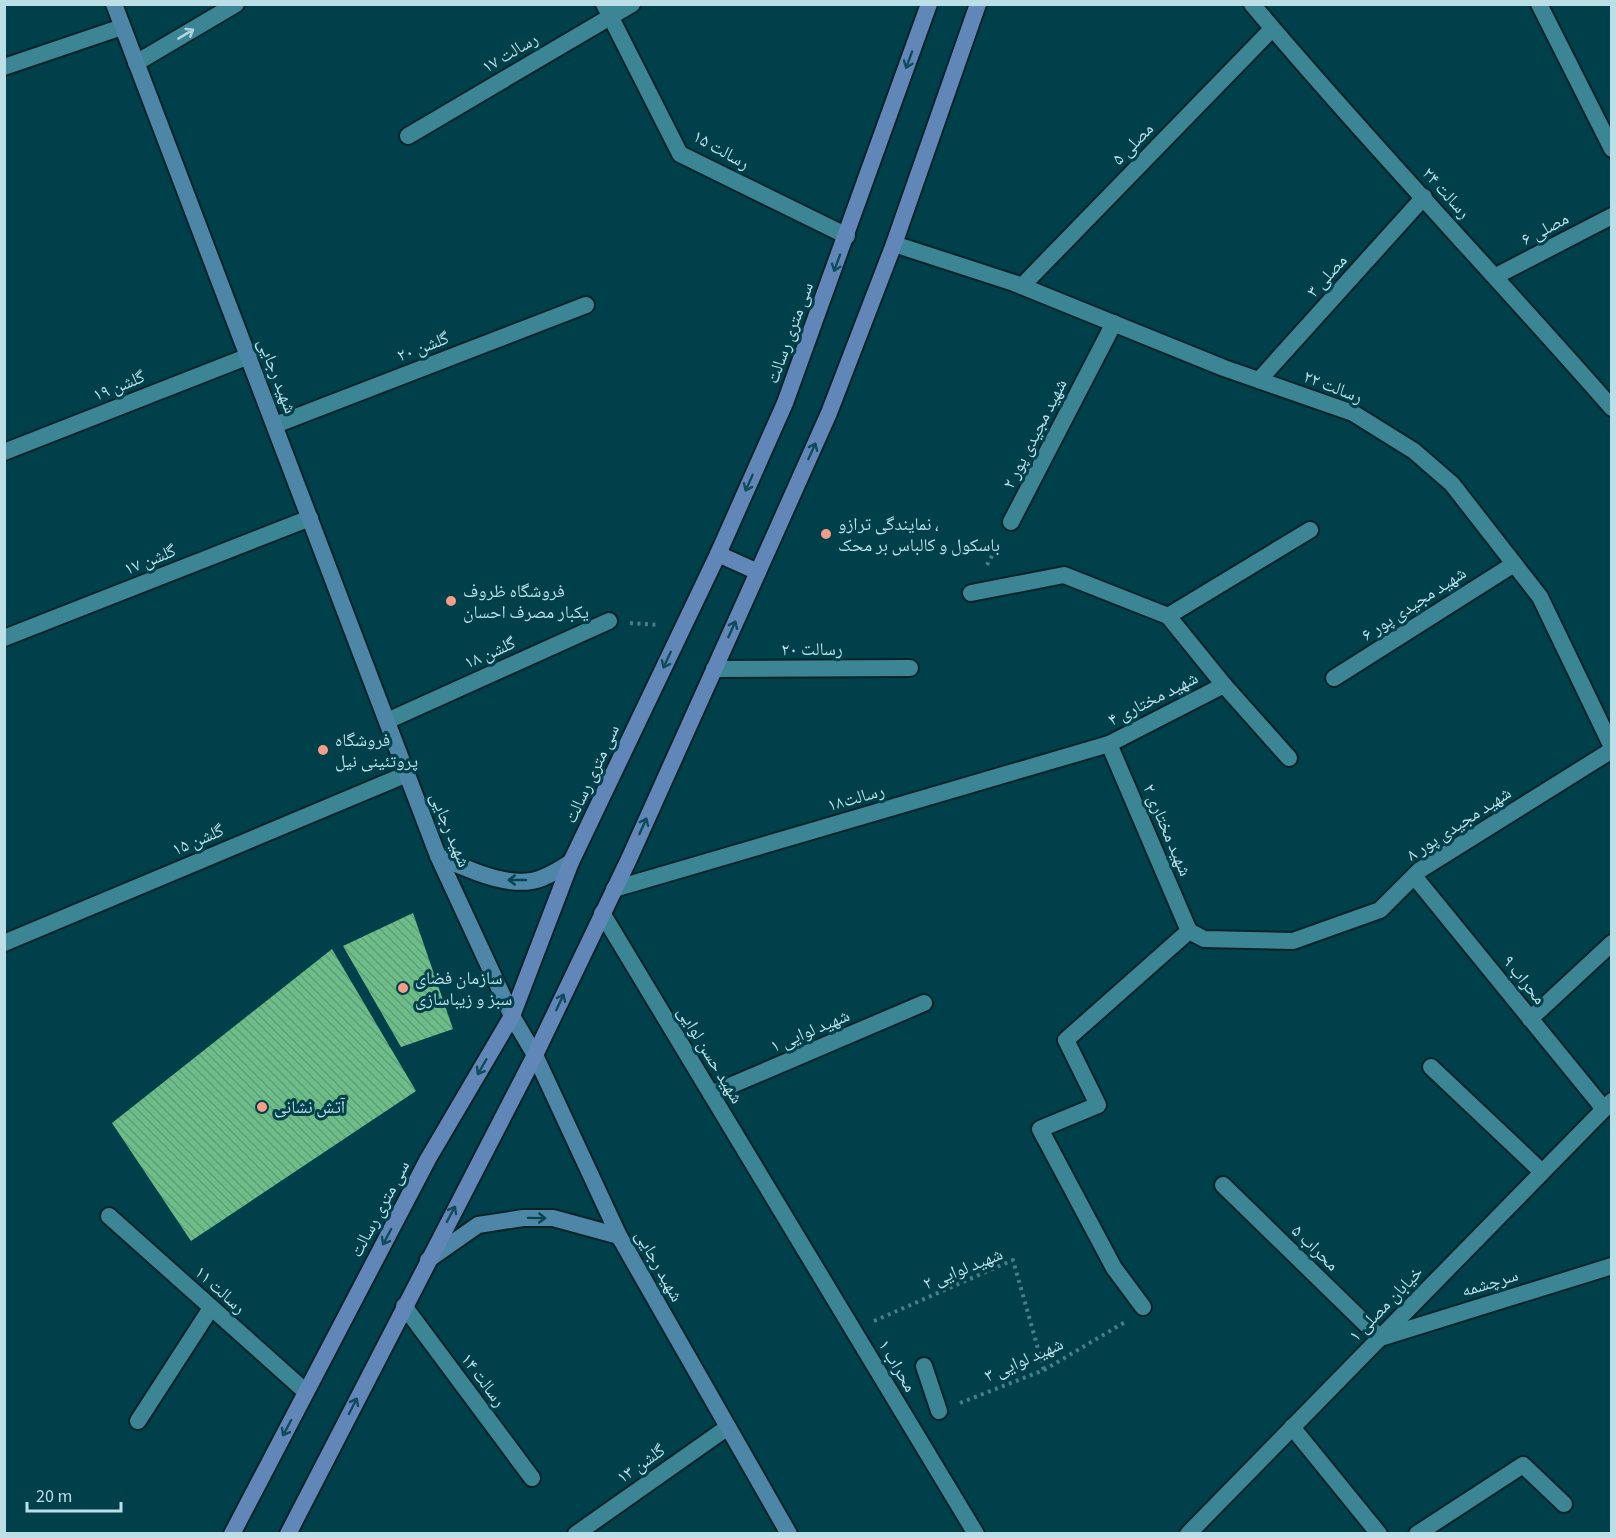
<svg xmlns="http://www.w3.org/2000/svg" width="1616" height="1538" font-family="'Source Sans 3','Noto Naskh Arabic',sans-serif">
<style>
.building{fill:url(#building-back-hatch)}
.lines{fill:none;stroke-linecap:round;stroke-linejoin:round}
.service-casing{stroke:#0c2328;stroke-width:20}
.pedestrian-casing{stroke:#0c2328;stroke-width:20}
.minor-casing{stroke:#0c2328;stroke-width:20}
.secondary-casing{stroke:#0c2328;stroke-width:20}
.primary-casing{stroke:#0c2328;stroke-width:20}
.path{stroke:#497d87;stroke-width:4;stroke-dasharray:3 4.5;stroke-linecap:butt}
.service{stroke:#3b8595;stroke-width:16}
.pedestrian{stroke:#3b8595;stroke-width:16}
.minor{stroke:#3b8595;stroke-width:16}
.secondary{stroke:#4e86a7;stroke-width:16}
.primary{stroke:#6187b9;stroke-width:16}
.oneway{stroke:#afd6df}
.oneway2{stroke:#0f4b5c}
.oneway3{stroke:#044450}
.poi-dot{fill:#f49e89;stroke:#00404b;stroke-width:2}
.labels{text-anchor:middle;dominant-baseline:central;stroke-width:6;stroke-linejoin:round;paint-order:stroke}
.street-label{font-size:18px;fill:#bcdfe7;stroke:#00404b}
.poi-label{font-size:18px;fill:#bcdfe7;stroke:#00404b;text-anchor:start}
</style>
<defs>
<pattern id="building-back-hatch" width="6" height="6" patternUnits="userSpaceOnUse" patternTransform="scale(1.5)"><rect width="6" height="6" fill="#6dbd88"/><path d="M-1 5l2 2M0 0l6 6M5-1l2 2" fill="none" stroke="#609e77"/></pattern>
</defs>
<rect width="100%" height="100%" fill="#00404b"/>
<g class="building">
<path d="M413 913 453 1029 401 1047 343 946Z"/>
<path d="M332 949 416 1091 191 1241 112 1123Z"/>
</g>
<g class="lines">
<defs>
<path id="service" d="M4 67 122 27"/>
<g id="pedestrian">
<path d="M924 1366 939 1411"/>
<path d="M1417 1534 1523 1465 1564 1504"/>
</g>
<g id="minor">
<path d="M604 4 680 154 847 236"/>
<path d="M1252 4C1368 142 1493 272 1612 408"/>
<path d="M1539 4 1612 149"/>
<path d="M136 63 236 4"/>
<path d="M408 136 632 4"/>
<path d="M894 244 1014 283 1224 368 1353 413 1414 451 1452 484 1540 597 1612 747"/>
<path d="M1496 276 1612 216"/>
<path d="M1022 286 1272 29"/>
<path d="M1259 380 1424 197"/>
<path d="M275 425 586 305"/>
<path d="M4 452 249 356"/>
<path d="M1011 522 1114 323"/>
<path d="M971 593 1064 575 1168 616 1224 685"/>
<path d="M1168 616 1310 530"/>
<path d="M4 638 310 518"/>
<path d="M714 669 910 668"/>
<path d="M1334 678 1514 564"/>
<path d="M387 721 609 621"/>
<path d="M1109 744 1189 931"/>
<path d="M1414 876 1604 1109"/>
<path d="M614 889 1109 744 1224 685 1289 758"/>
<path d="M602 913 976 1534"/>
<path d="M1189 931 1204 939 1293 941 1380 910 1420 870 1612 750"/>
<path d="M4 943 407 774"/>
<path d="M1530 1019 1612 943"/>
<path d="M1431 1067 1541 1171"/>
<path d="M711 1094 924 1003"/>
<path d="M1223 1185 1380 1338 1612 1266"/>
<path d="M109 1216 306 1392"/>
<path d="M404 1306 532 1478"/>
<path d="M1143 1307 1114 1268 1040 1129 1098 1105 1066 1040 1189 931"/>
<path d="M138 1421 211 1308"/>
<path d="M1292 1427 1379 1534"/>
<path d="M576 1534 728 1427"/>
<path d="M1188 1534 1612 1101"/>
</g>
<g id="secondary">
<path d="M114 4 438 856 512 1016 535 1055 619 1236 789 1534"/>
<path d="M438 856C466 868 511 891 542 878 552 874 562 868 571 862"/>
<path d="M428 1260 478 1225 523 1218H553L619 1236"/>
</g>
<g id="primary">
<path d="M718 554 758 572"/>
<path d="M232 1534 428 1159 512 1016 571 862 718 554 785 403 929 4"/>
<path d="M288 1534 535 1055 629 859 758 572 829 413 894 244 978 4"/>
</g>
</defs>
<use href="#service" class="service-casing"/>
<use href="#pedestrian" class="pedestrian-casing"/>
<use href="#minor" class="minor-casing"/>
<use href="#secondary" class="secondary-casing"/>
<use href="#primary" class="primary-casing"/>
<g class="path">
<path d="M987 565 999 543"/>
<path d="M630 623 659 625"/>
<path d="M874 1321 1013 1260 1044 1370"/>
<path d="M960 1403 1044 1370 1125 1322"/>
</g>
<use href="#service" class="service"/>
<use href="#pedestrian" class="pedestrian"/>
<use href="#minor" class="minor"/>
<use href="#secondary" class="secondary"/>
<use href="#primary" class="primary"/>
</g>
<defs><path id="oneway-shaft" d="M-6 0H5M1.5-3L5.5 0L1.5 3" fill="none" stroke-width="1.6" stroke-linecap="round" stroke-linejoin="round" transform="scale(1.5)"/></defs>
<use class="oneway" href="#oneway-shaft" transform="translate(186 34) rotate(-31)"/>
<g class="oneway2">
<use href="#oneway-shaft" transform="translate(909 60) rotate(110)"/>
<use href="#oneway-shaft" transform="translate(837 263) rotate(110)"/>
<use href="#oneway-shaft" transform="translate(812 451) rotate(-66)"/>
<use href="#oneway-shaft" transform="translate(749 483) rotate(114)"/>
<use href="#oneway-shaft" transform="translate(732 629) rotate(-66)"/>
<use href="#oneway-shaft" transform="translate(667 660) rotate(115)"/>
<use href="#oneway-shaft" transform="translate(643 826) rotate(-66)"/>
<use href="#oneway-shaft" transform="translate(560 1002) rotate(-65)"/>
<use href="#oneway-shaft" transform="translate(482 1067) rotate(120)"/>
<use href="#oneway-shaft" transform="translate(451 1214) rotate(-62)"/>
<use href="#oneway-shaft" transform="translate(387 1237) rotate(118)"/>
<use href="#oneway-shaft" transform="translate(353 1406) rotate(-63)"/>
<use href="#oneway-shaft" transform="translate(287 1428) rotate(118)"/>
</g>
<g class="oneway3">
<use href="#oneway-shaft" transform="translate(517 880) rotate(180)"/>
<use href="#oneway-shaft" transform="translate(537 1218) rotate(1)"/>
</g>
<g class="poi-dot">
<circle cx="826" cy="534" r="6"/>
<circle cx="451" cy="601" r="6"/>
<circle cx="323" cy="750" r="6"/>
<circle cx="403" cy="988" r="6"/>
<circle cx="262" cy="1107" r="6"/>
</g>
<g class="labels">
<g class="street-label">
<text transform="translate(510 53) rotate(-31)">۱۷ رسالت</text>
<text transform="translate(1133 144) rotate(-46)">۵ مصلی</text>
<text transform="translate(721 150) rotate(29)">۱۵ رسالت</text>
<text transform="translate(1446 193) rotate(48)">۲۴ رسالت</text>
<text transform="translate(1545 229) rotate(-28)">۶ مصلی</text>
<text transform="translate(1327 276) rotate(-48)">۳ مصلی</text>
<text transform="translate(790 333) rotate(-70)">سی متری رسالت</text>
<text transform="translate(423 347) rotate(-21)">۲۰ گلشن</text>
<text transform="translate(277 376) rotate(69)">شهید رجایی</text>
<text transform="translate(119 386) rotate(-22)">۱۹ گلشن</text>
<text transform="translate(1333 387) rotate(21)">۲۲ رسالت</text>
<text transform="translate(1035 434) rotate(-63)">۲ شهید مجیدی پور</text>
<text transform="translate(150 560) rotate(-22)">گلشن ۱۷</text>
<text transform="translate(1414 604) rotate(-33)">۶ شهید مجیدی پور</text>
<text x="812" y="649">۲۰ رسالت</text>
<text transform="translate(490 653) rotate(-24)">۱۸ گلشن</text>
<text transform="translate(1153 699) rotate(-27)">۴ شهید مختاری</text>
<text transform="translate(592 774) rotate(-65)">سی متری رسالت</text>
<text transform="translate(856 798) rotate(-16)">رسالت۱۸</text>
<text transform="translate(1459 824) rotate(-33)">۸ شهید مجیدی پور</text>
<text transform="translate(450 830) rotate(68)">شهید رجایی</text>
<text transform="translate(1167 830) rotate(67)">۲ شهید مختاری</text>
<text transform="translate(198 840) rotate(-23)">گلشن ۱۵</text>
<text transform="translate(1524 980) rotate(51)">۹ محراب</text>
<text transform="translate(810 1031) rotate(-23)">۱ شهید لوایی</text>
<text transform="translate(710 1055) rotate(59)">شهید حسن لوایی</text>
<text transform="translate(380 1209) rotate(-62)">سی متری رسالت</text>
<text transform="translate(1315 1248) rotate(44)">۵ محراب</text>
<text transform="translate(659 1266) rotate(61)">شهید رجایی</text>
<text transform="translate(963 1269) rotate(-22)">۲ شهید لوایی</text>
<text transform="translate(1490 1283) rotate(-17)">سرچشمه</text>
<text transform="translate(220 1290) rotate(42)">۱۱ رسالت</text>
<text transform="translate(1386 1304) rotate(-46)">خیابان مصلی ۱</text>
<text transform="translate(1024 1360) rotate(-24)">۳ شهید لوایی</text>
<text transform="translate(897 1366) rotate(59)">۱ محراب</text>
<text transform="translate(483 1380) rotate(53)">۱۴ رسالت</text>
<text transform="translate(641 1464) rotate(-35)">۱۳ گلشن</text>
</g>
<g class="poi-label">
<text x="838" y="524">نمایندگی ترازو ،<tspan x="838" dy="21">باسکول و کالباس بر محک</tspan></text>
<text x="463" y="591">فروشگاه ظروف<tspan x="463" dy="21">یکبار مصرف احسان</tspan></text>
<text x="335" y="740">فروشگاه<tspan x="335" dy="21">پروتئینی نیل</tspan></text>
<text x="415" y="978">سازمان فضای<tspan x="415" dy="21">سبز و زیباسازی</tspan></text>
<text x="274" y="1107">آتش نشانی</text>
</g>
</g>
<rect width="1616" height="1538" fill="none" stroke="#bcdfe7" stroke-width="12"/>
<path d="M27 1502v9h94v-9" fill="none" stroke="#bcdfe7" stroke-width="3"/>
<text x="36" y="1502" font-size="18" fill="#bcdfe7" stroke="#00404b" stroke-width="4.5" paint-order="stroke">20 m</text>
</svg>
